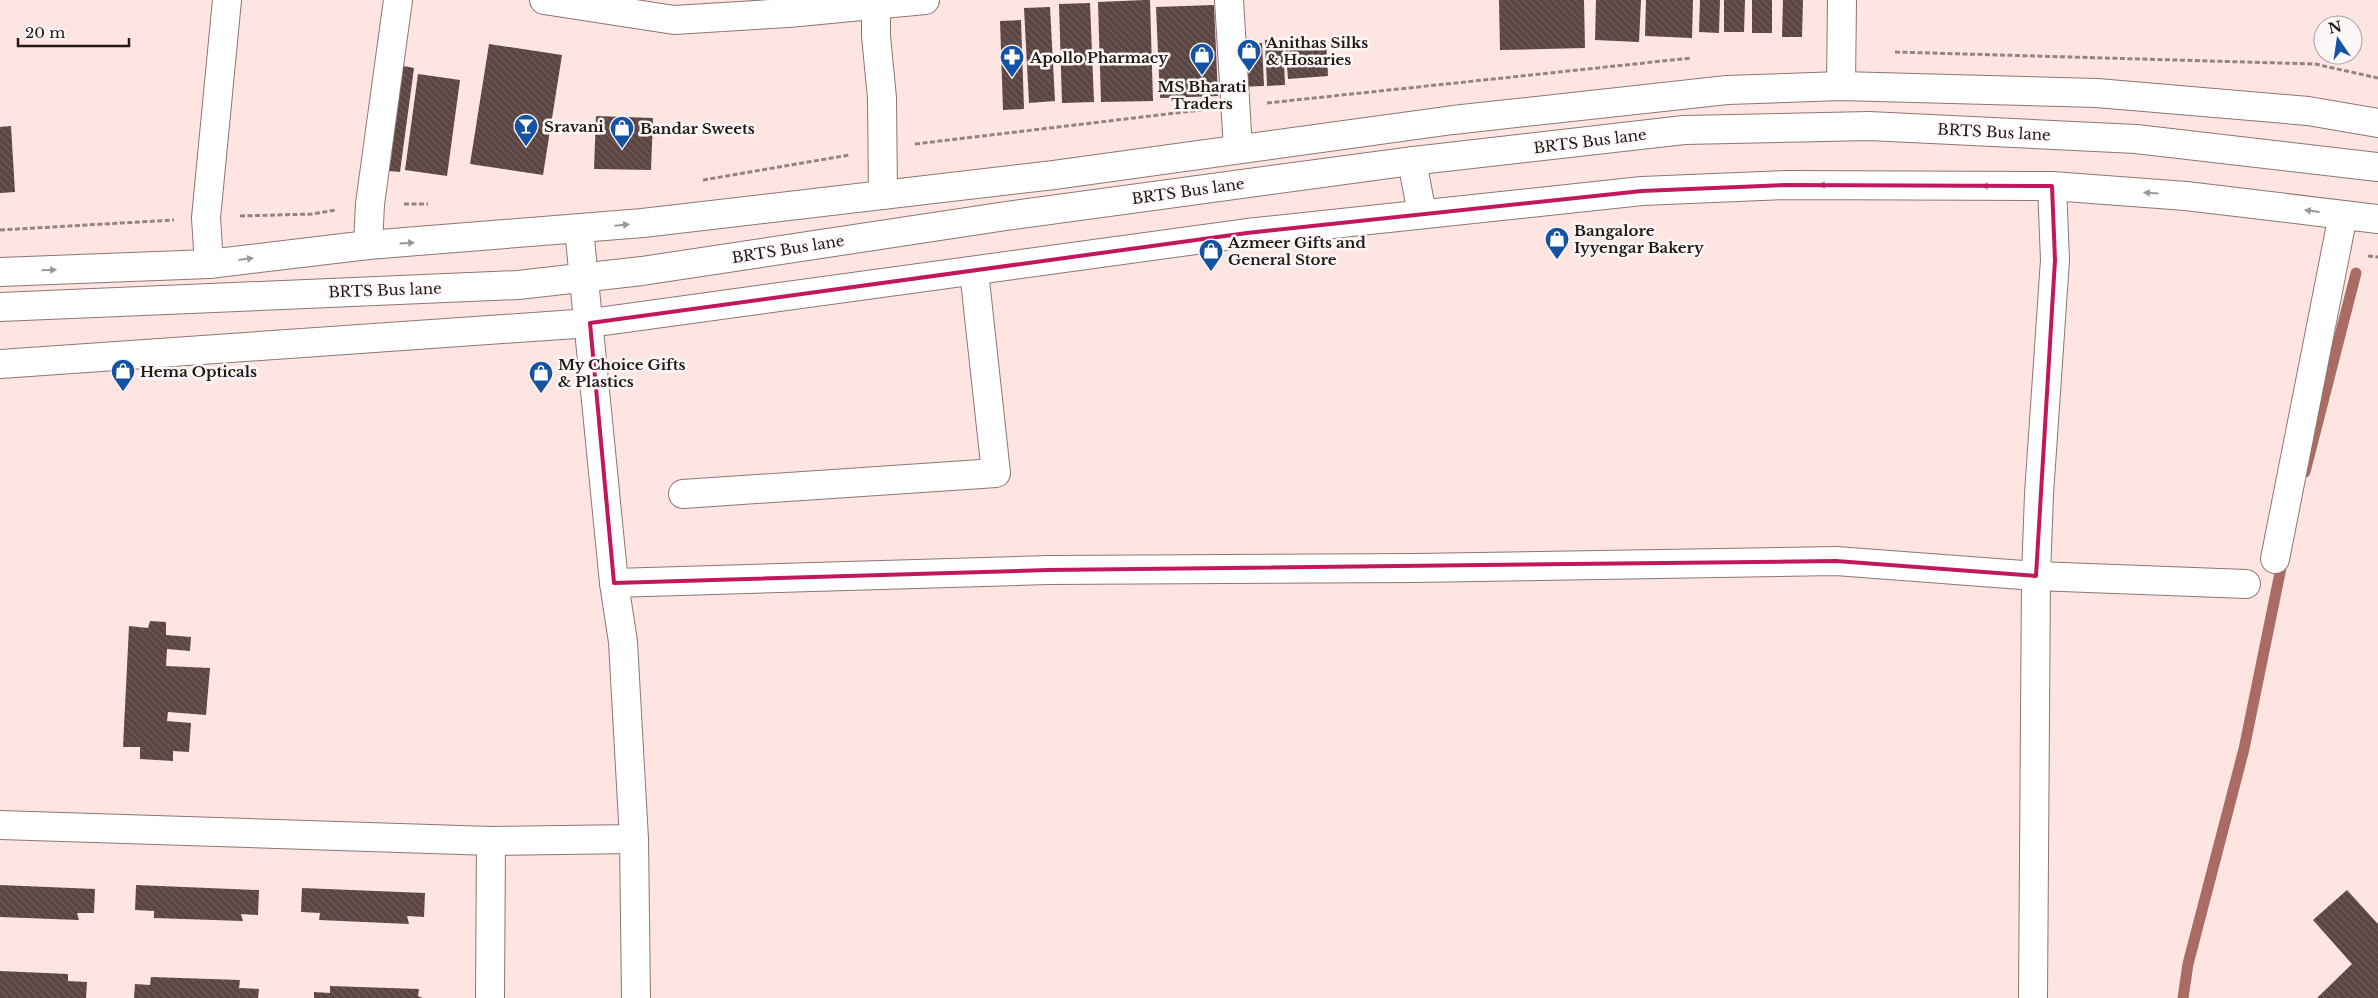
<svg xmlns="http://www.w3.org/2000/svg" width="2378" height="998" font-family="'Libre Baskerville',serif">
<style>
.lines{fill:none;stroke-linecap:round;stroke-linejoin:round}
.stream{stroke:#a96b62;stroke-width:11}
.building{fill:url(#building-back-hatch)}
.minor-casing{stroke:#8c7672;stroke-width:30}
.major-casing{stroke:#8c7672;stroke-width:30}
.path{stroke:#958380;stroke-width:3;stroke-dasharray:5 2.5;stroke-linecap:butt}
.minor{stroke:#fff;stroke-width:28}
.major{stroke:#fff;stroke-width:28}
.oneway{fill:#9b9797}
.marked{fill:none;stroke:#c2185b;stroke-width:4;stroke-linejoin:round}
.labels{text-anchor:middle;dominant-baseline:central;stroke-width:5;stroke-linejoin:round;paint-order:stroke}
.poi-label{font-size:15px;font-weight:bold;fill:#211817;stroke:#fdf8f7;text-anchor:start}
.street-label{font-size:15px;fill:#211817;stroke:#fdf8f7}
</style>
<defs>
<pattern id="building-back-hatch" width="6" height="6" patternUnits="userSpaceOnUse" patternTransform="scale(1.25)"><rect width="6" height="6" fill="#5a4542"/><path d="M-1 5l2 2M0 0l6 6M5-1l2 2" fill="none" stroke="#6e5c5a"/></pattern>
</defs>
<rect width="100%" height="100%" fill="#ffe5e1"/>
<g class="lines">
<g class="stream">
<path d="M2305 472 2356 273"/>
<path d="M2183 998 2188 964 2244 749 2283 558"/>
</g>
</g>
<g class="building">
<path d="M1145 0H1150L1153 101 1101 102 1098 2Z"/>
<path d="M1499 0H1584L1585 48 1500 50Z"/>
<path d="M1596 0H1641L1639 42 1595 40Z"/>
<path d="M1646 0H1693L1692 38 1645 36Z"/>
<path d="M1700 0H1720L1719 33 1699 32Z"/>
<path d="M1724 0H1745L1744 32H1724Z"/>
<rect x="1752" y="0" width="20" height="33"/>
<path d="M1783 0H1803L1802 37H1782Z"/>
<path d="M1090 3 1094 102 1062 103 1059 4Z"/>
<path d="M1214 5 1218 96 1160 98 1156 7Z"/>
<path d="M1050 7 1055 101 1029 103 1024 8Z"/>
<path d="M1021 20 1024 109 1003 110 1000 21Z"/>
<path d="M1283 39 1285 85 1267 86 1265 40Z"/>
<path d="M1326 40 1328 76 1288 79 1285 43Z"/>
<path d="M1262 43 1264 86 1237 87 1235 45Z"/>
<path d="M489 44 562 55 543 175 470 164Z"/>
<path d="M393 64 414 68 400 172 379 170Z"/>
<path d="M418 74 460 80 447 176 405 170Z"/>
<path d="M596 116 653 118 651 170 594 169Z"/>
<path d="M11 126 15 192 0 193V127Z"/>
<path d="M150 621 166 622V635L191 637 190 651 167 649 166 666 210 668 206 715 168 712 167 721 191 723 189 752 173 751V761L140 759V747H123L129 626 148 628Z"/>
<path d="M0 885 95 889 94 913H77L79 920 0 917Z"/>
<path d="M136 885 259 890 258 915 241 914 243 921 154 918V911L135 910Z"/>
<path d="M302 888 425 893 424 917 407 916 409 924 319 920 320 913 301 912Z"/>
<path d="M2347 890 2378 924V998H2317L2352 964 2313 920Z"/>
<path d="M0 971 68 974V981L87 982 86 998H0Z"/>
<path d="M151 977 240 980 239 988 259 989 258 998H134L135 984 150 985Z"/>
<path d="M330 986 419 989 418 996 423 998H314V992L330 993Z"/>
</g>
<g class="lines">
<defs>
<g id="minor">
<path d="M544 0 674 20 788 13 925 0"/>
<path d="M876 0V36L882 98 883 195"/>
<path d="M1229 0 1238 149"/>
<path d="M1841 86 1842 0"/>
<path d="M579 229 614 583 623 642 634 839 636 998"/>
<path d="M368 245 370 204 398 0"/>
<path d="M209 264 206 218 227 0"/>
<path d="M683 494 996 473 974 271"/>
<path d="M2275 559 2343 215"/>
<path d="M614 583 1048 570 1414 568 1836 561 2036 576 2246 584"/>
<path d="M0 825 491 841 634 839"/>
<path d="M490 998 491 841"/>
<path d="M2033 998 2036 576 2039 494 2055 260 2052 186"/>
</g>
<g id="major">
<path d="M1412 161 1422 214"/>
<path d="M0 272 209 264 368 245 643 223 1054 175 1453 120 1727 90 1841 86 2097 93 2308 111 2378 123"/>
<path d="M0 307 518 285 642 271 1006 216 1412 161 1684 130 1869 126 2136 139 2378 167"/>
<path d="M0 364 590 323 1247 233 1642 191 1786 185 2052 186 2186 196 2378 219"/>
</g>
</defs>
<use href="#minor" class="minor-casing"/>
<use href="#major" class="major-casing"/>
<g class="path">
<path d="M1895 52 2315 64 2378 78"/>
<path d="M1267 103 1691 58"/>
<path d="M915 144 1201 110"/>
<path d="M703 180 849 155"/>
<path d="M404 204H428"/>
<path d="M240 216 312 214 336 210"/>
<path d="M0 230 174 220"/>
<path d="M2368 256 2378 257"/>
</g>
<use href="#minor" class="minor"/>
<use href="#major" class="major"/>
</g>
<defs><path id="oneway-solid" d="M-6-.8H1V-3.2L6.5 0L1 3.2V.8H-6Z" transform="scale(1.25)"/></defs>
<g class="oneway">
<use href="#oneway-solid" transform="translate(1826 185) rotate(-180)"/>
<use href="#oneway-solid" transform="translate(1989 186) rotate(-180)"/>
<use href="#oneway-solid" transform="translate(2151 193) rotate(-176)"/>
<use href="#oneway-solid" transform="translate(2312 211) rotate(-173)"/>
<use href="#oneway-solid" transform="translate(622 225) rotate(-5)"/>
<use href="#oneway-solid" transform="translate(407 243) rotate(-4)"/>
<use href="#oneway-solid" transform="translate(246 259) rotate(-7)"/>
<use href="#oneway-solid" transform="translate(49 270) rotate(-2)"/>
</g>
<path class="marked" d="M1786 185 2052 186 2055 260 2036 576 1836 561 1048 570 614 583 590 323 1247 233 1642 191Z"/>
<defs>
<symbol id="shop-pin" viewBox="-11 -11 22 30"><path d="M0 17L-7.5 6A9.5 9.5 0 1 1 7.5 6Z" fill="#1453a4" stroke="#fdf8f7"/><path d="M-5-2.5h2.3a2.7 3.5 0 0 1 5.4 0H5L5.5 6h-11ZM-1.5-2.5h3a1.5 2.3 0 0 0-3 0Z" fill="#fff"/></symbol>
<symbol id="pharmacy-pin" viewBox="-11 -11 22 30"><path d="M0 17L-7.5 6A9.5 9.5 0 1 1 7.5 6Z" fill="#1453a4" stroke="#fdf8f7"/><path d="M-2-6h4v4h4v4h-4v4h-4v-4h-4v-4h4Z" fill="#fff"/></symbol>
<symbol id="bar-pin" viewBox="-11 -11 22 30"><path d="M0 17L-7.5 6A9.5 9.5 0 1 1 7.5 6Z" fill="#1453a4" stroke="#fdf8f7"/><path d="M-6-5H6L.8 .8V4.5H3.5V6h-7V4.5H-.8V.8Z" fill="#fff"/></symbol>
</defs>
<g fill-rule="evenodd">
<use href="#shop-pin" x="1235" y="37" width="28" height="38"/>
<use href="#shop-pin" x="1188" y="41" width="28" height="38"/>
<use href="#pharmacy-pin" x="998" y="43" width="28" height="38"/>
<use href="#bar-pin" x="512" y="112" width="28" height="38"/>
<use href="#shop-pin" x="608" y="114" width="28" height="38"/>
<use href="#shop-pin" x="1543" y="225" width="28" height="38"/>
<use href="#shop-pin" x="1197" y="237" width="28" height="38"/>
<use href="#shop-pin" x="109" y="357" width="28" height="38"/>
<use href="#shop-pin" x="527" y="359" width="28" height="38"/>
</g>
<g class="labels">
<g class="poi-label">
<text x="1266" y="42">Anithas Silks<tspan x="1266" dy="17">&amp; Hosaries</tspan></text>
<text x="1030" y="57">Apollo Pharmacy</text>
<text x="1202" y="86" text-anchor="middle">MS Bharati<tspan x="1202" dy="17">Traders</tspan></text>
<text x="544" y="126">Sravani</text>
<text x="640" y="128">Bandar Sweets</text>
<text x="1574" y="230">Bangalore<tspan x="1574" dy="17">Iyyengar Bakery</tspan></text>
<text x="1228" y="242">Azmeer Gifts and<tspan x="1228" dy="17">General Store</tspan></text>
<text x="558" y="364">My Choice Gifts<tspan x="558" dy="17">&amp; Plastics</tspan></text>
<text x="140" y="371">Hema Opticals</text>
</g>
<g class="street-label">
<text transform="translate(1994 132) rotate(3)">BRTS Bus lane</text>
<text transform="translate(1590 141) rotate(-7)">BRTS Bus lane</text>
<text transform="translate(1188 191) rotate(-8)">BRTS Bus lane</text>
<text transform="translate(788 249) rotate(-9)">BRTS Bus lane</text>
<text transform="translate(385 290) rotate(-2)">BRTS Bus lane</text>
</g>
</g>
<g transform="translate(2338 40) rotate(347)"><circle r="24" fill="#fdf8f7" stroke="#a59e9d"/>
<path d="M0-4L9 19L0 12L-9 19Z" fill="#1453a4"/>
<text y="-8" font-size="14" font-weight="bold" text-anchor="middle" fill="#211817">N</text>
</g>
<path d="M18 38v8h111v-8" fill="none" stroke="#211817" stroke-width="2.5"/>
<text x="25" y="38" font-size="15" fill="#211817" stroke="#fdf8f7" stroke-width="4" paint-order="stroke">20 m</text>
</svg>
